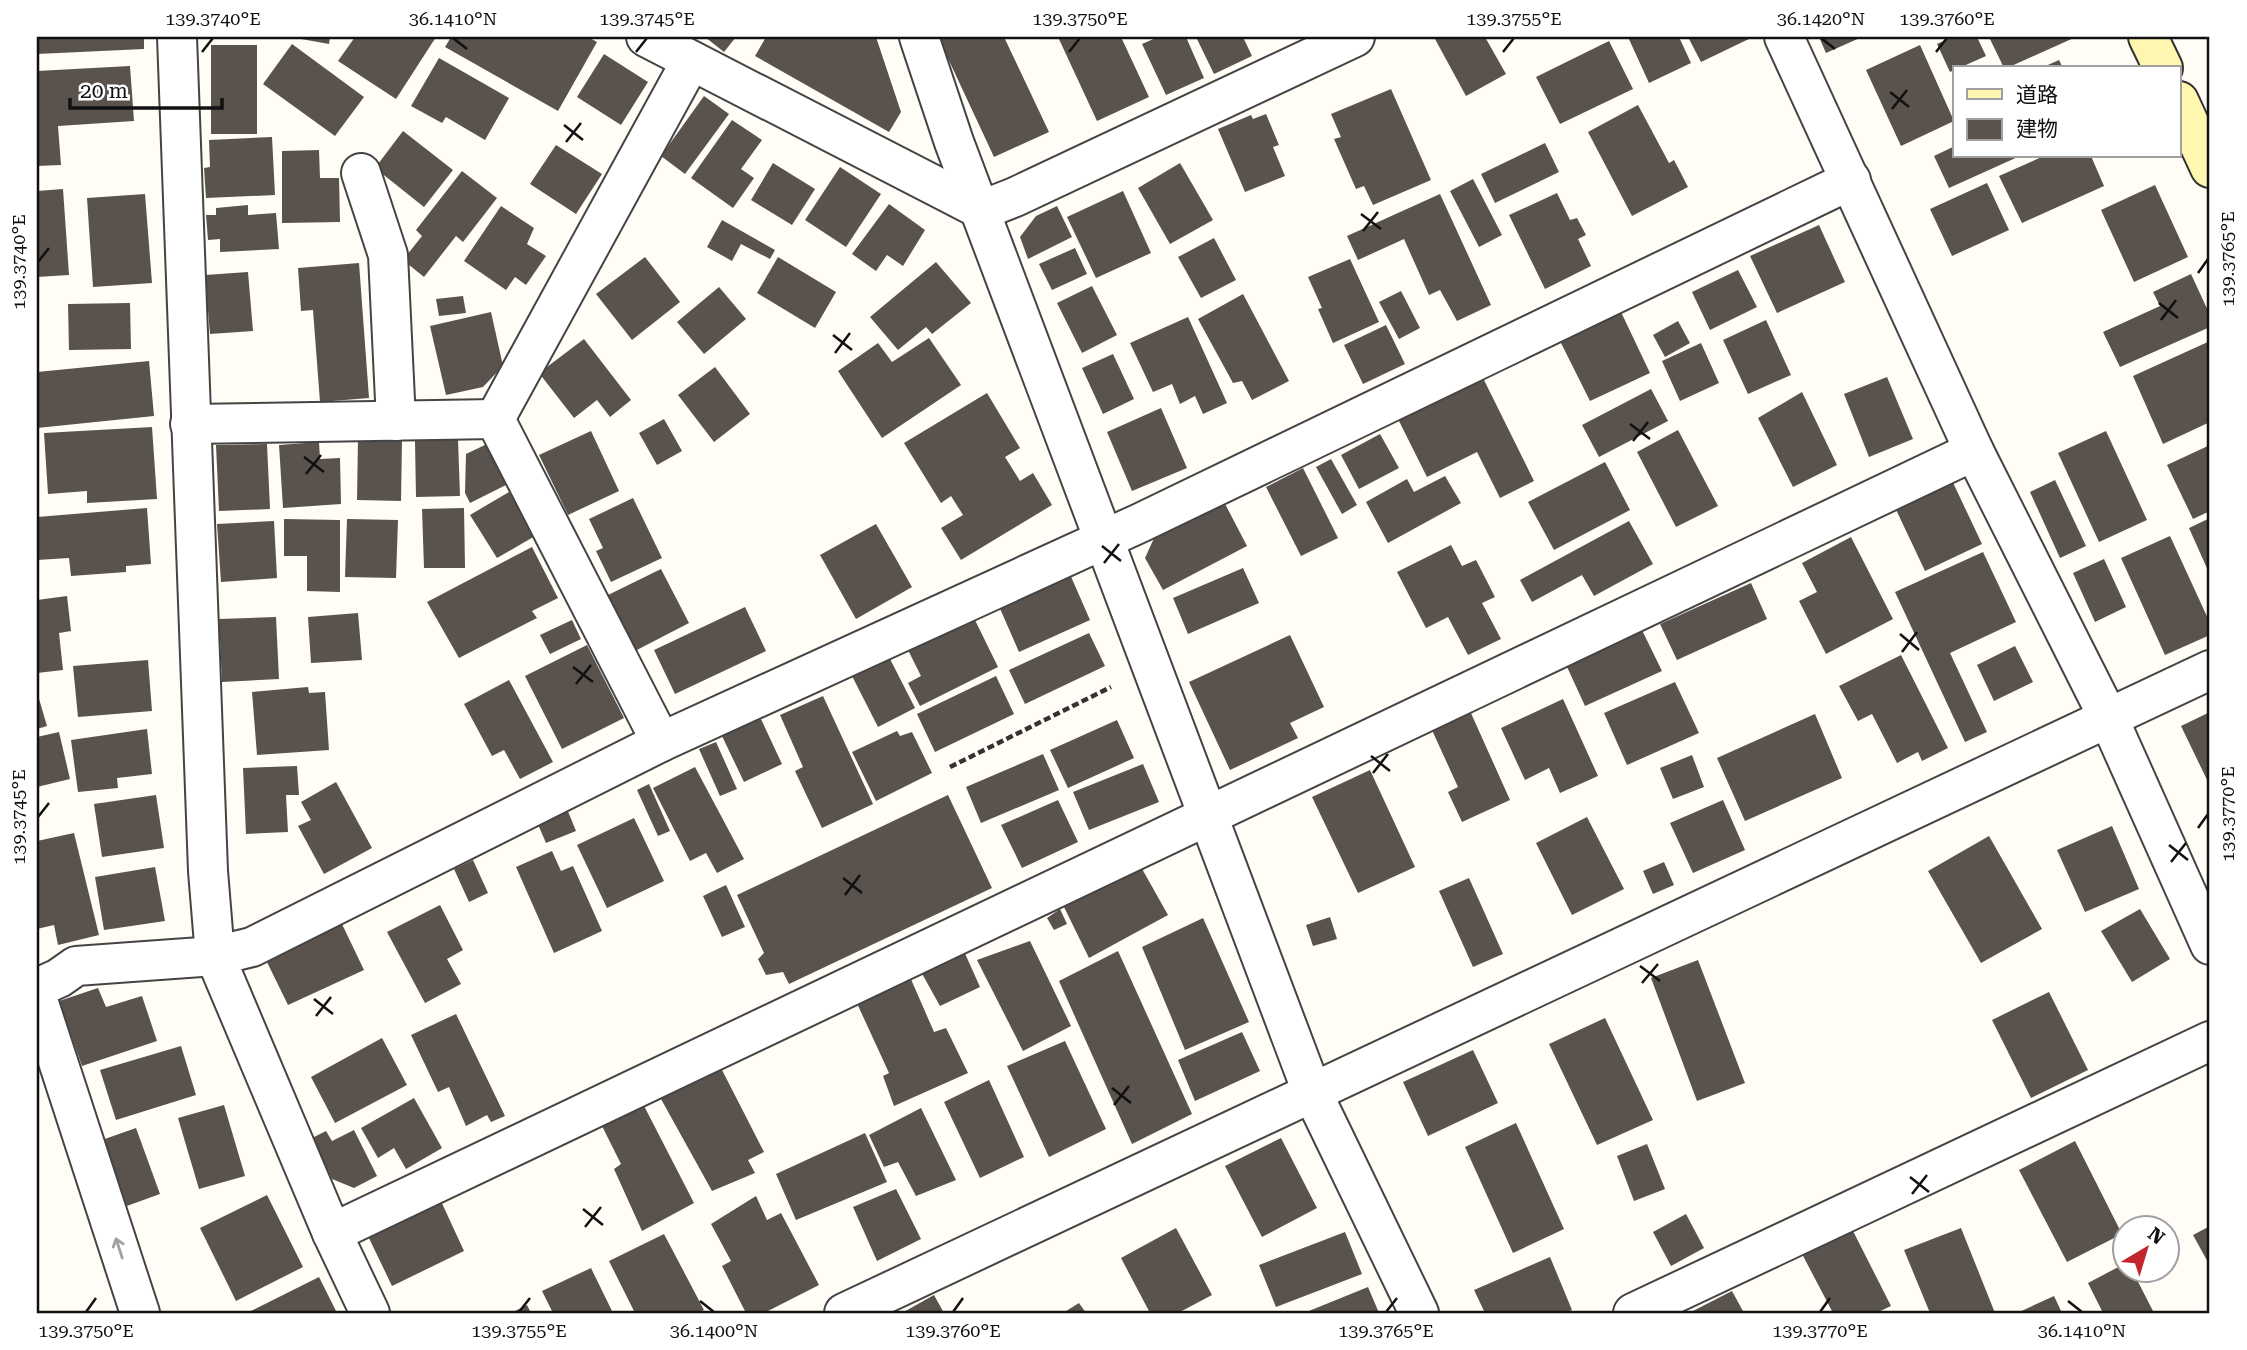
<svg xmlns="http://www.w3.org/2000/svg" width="2247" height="1350" font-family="'Roboto Serif','Noto Sans JP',serif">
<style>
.building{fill:#5a524d}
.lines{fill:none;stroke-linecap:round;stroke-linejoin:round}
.street-casing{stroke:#444;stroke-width:42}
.secondary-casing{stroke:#333;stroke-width:42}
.path{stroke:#333;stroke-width:4.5;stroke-dasharray:7 3.5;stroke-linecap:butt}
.street{stroke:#fff;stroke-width:38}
.secondary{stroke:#fff6b0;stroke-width:38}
.oneway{stroke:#a0a0a0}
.ticks{fill:none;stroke:#111;stroke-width:2.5}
.neatline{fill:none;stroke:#111;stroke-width:2.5}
.ticks-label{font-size:18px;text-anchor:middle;fill:#111}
</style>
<rect width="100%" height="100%" fill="#fffdf5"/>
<g class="building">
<path d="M37 37H144V49L37 54Z"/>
<path d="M290 37H330L329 44Z"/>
<path d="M355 37H436L396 99 338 61Z"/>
<path d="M451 37H588L597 42 558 111 445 47Z"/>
<path d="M705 37H736L724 52Z"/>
<path d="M766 37H876L901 112 889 132 755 56Z"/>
<path d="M938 37H1004L1049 132 994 157Z"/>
<path d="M1058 37H1121L1149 97 1097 121Z"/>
<path d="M1158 37H1186L1204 78 1166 95 1142 44Z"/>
<path d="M1196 37H1243L1252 56 1214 74Z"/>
<path d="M1440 37H1485L1506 74 1466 96 1435 39Z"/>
<path d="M1628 37H1679L1691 63 1649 83Z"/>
<path d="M1688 37H1753L1701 62Z"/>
<path d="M1819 37H1862L1826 53Z"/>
<path d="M1952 37H1977L1986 56 1950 72 1937 44Z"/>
<path d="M1989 37H2076L2007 68H2004Z"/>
<path d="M1609 41 1633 89 1560 124 1536 77Z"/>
<path d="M292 44 364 97 335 136 263 84Z"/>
<rect x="211" y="45" width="46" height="89"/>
<path d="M1920 45 1954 121 1901 146 1866 70Z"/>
<path d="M604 54 648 82 621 125 577 97Z"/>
<path d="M439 58 509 98 485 140 446 117 442 123 411 106Z"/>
<path d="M2059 60 2063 68H2041Z"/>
<path d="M130 66 134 121 58 126 61 165 37 166V71Z"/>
<path d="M1391 89 1431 180 1373 205 1364 186 1356 189 1334 139 1341 137 1331 114Z"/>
<path d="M704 96 729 114 685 174 661 156Z"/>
<path d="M1638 105 1669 163 1674 160 1688 187 1632 216 1588 132Z"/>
<path d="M1266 114 1279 145 1273 147 1285 176 1245 192 1218 129 1251 115 1253 119Z"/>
<path d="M732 120 762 140 741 169 754 178 733 208 691 178Z"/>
<path d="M403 131 453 170 424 207 375 168Z"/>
<path d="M272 137 275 195 206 198 204 168 210 167 209 140Z"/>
<path d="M1545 143 1559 172 1495 203 1481 174Z"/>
<path d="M556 145 602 174 576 214 530 184Z"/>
<path d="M1955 146V156H2020L1949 188 1934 156Z"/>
<path d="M319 150 320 178H339L340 222 282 223V151Z"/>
<path d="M2044 156H2091L2104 186 2022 223 1999 176Z"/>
<path d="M773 163 815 189 792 225 751 200Z"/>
<path d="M1180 163 1213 220 1170 244 1138 188Z"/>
<path d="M840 167 881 194 846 247 805 220Z"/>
<path d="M462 171 497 198 463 242 456 236 424 277 403 260 422 236 416 230Z"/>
<path d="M1473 179 1502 235 1479 247 1450 191Z"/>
<path d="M1987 183 2009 230 1952 256 1930 209Z"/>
<path d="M2155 185 2188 257 2134 282 2101 210Z"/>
<path d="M63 189 69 275 37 277V191Z"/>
<path d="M1123 191 1151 253 1096 278 1067 217Z"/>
<path d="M1557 193 1570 220 1577 218 1586 235 1578 239 1591 266 1545 289 1509 215Z"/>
<path d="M145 194 152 283 93 287 87 198Z"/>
<path d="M1440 194 1491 305 1457 321 1440 290 1429 295 1404 239 1358 260 1347 236Z"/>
<path d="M889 204 925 230 903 266 887 255 876 271 852 254Z"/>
<path d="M248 205V215L276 213 279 249 220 252V239L208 240 206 215H216V208Z"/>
<path d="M501 206 534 228 527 244 546 256 526 285 515 277 506 290 464 261Z"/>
<path d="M1057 206 1072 237 1028 259 1020 237 1036 216Z"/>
<path d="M722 220 775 250 770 259 741 244 732 261 707 247Z"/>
<path d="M1819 225 1845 282 1777 313 1750 256Z"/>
<path d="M1214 238 1236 280 1201 298 1178 257Z"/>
<path d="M1075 248 1087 274 1052 290 1039 264Z"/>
<path d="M645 257 680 302 632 340 596 294Z"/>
<path d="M778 257 836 292 815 328 757 293Z"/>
<path d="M1350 259 1379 322 1333 343 1318 309 1322 308 1308 277Z"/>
<path d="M936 262 971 303 932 334 926 327 898 350 870 317Z"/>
<path d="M359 263 369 398 320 402 313 310 301 311 298 268Z"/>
<path d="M1738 270 1757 307 1710 330 1692 292Z"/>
<path d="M248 272 253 331 210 334 205 275Z"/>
<path d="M2191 274 2210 315V327L2120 367 2103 332 2160 306 2153 292Z"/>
<path d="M1092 286 1117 335 1082 353 1057 303Z"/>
<path d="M719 287 746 319 704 354 677 322Z"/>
<path d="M1401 291 1420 328 1399 339 1379 302Z"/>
<path d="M1243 294 1289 381 1252 400 1242 381 1233 383 1198 319Z"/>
<path d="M463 296 466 313 439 316 436 299Z"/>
<path d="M130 303 131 349 69 350 68 304Z"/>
<path d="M491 312 503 366 483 387 446 395 430 326Z"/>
<path d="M1621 312 1650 373 1590 401 1560 341Z"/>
<path d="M1188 317 1227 403 1203 414 1195 396 1180 404 1172 384 1153 392 1130 343Z"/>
<path d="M1766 320 1791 375 1748 394 1723 340Z"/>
<path d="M1678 321 1690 343 1665 357 1653 335Z"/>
<path d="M1386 325 1405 364 1363 384 1344 345Z"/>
<path d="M929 338 961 385 882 438 838 371 878 343 892 362Z"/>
<path d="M584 339 631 400 610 417 597 400 574 418 539 373Z"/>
<path d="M2210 341V422L2163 444 2133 376Z"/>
<path d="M1701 343 1719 383 1680 401 1662 361Z"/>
<path d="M1113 354 1134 399 1103 414 1082 368Z"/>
<path d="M149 361 154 416 37 428V372Z"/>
<path d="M715 367 750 414 714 442 678 395Z"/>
<path d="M1887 377 1913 439 1869 457 1844 394Z"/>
<path d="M1483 378 1534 481 1500 498 1477 452 1427 477 1398 419Z"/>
<path d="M1651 389 1668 421 1599 457 1582 425Z"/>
<path d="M1802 392 1837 465 1793 487 1758 418Z"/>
<path d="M987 393 1020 448 1005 457 1020 481 1033 473 1052 505 961 560 941 528 963 515 951 496 941 503 904 443Z"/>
<path d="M1161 408 1187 468 1132 491 1107 432Z"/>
<path d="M664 419 682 451 657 465 639 433Z"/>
<path d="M152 427 157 499 87 503V491L48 494 44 433Z"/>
<path d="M1678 430 1718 506 1676 527 1637 452Z"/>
<path d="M591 431 619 491 568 515 539 455Z"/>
<path d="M2106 431 2147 520 2099 542 2058 453Z"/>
<path d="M1380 434 1399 468 1359 489 1341 455Z"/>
<path d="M358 438 402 439 401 501 357 500Z"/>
<path d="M458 439 460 496 416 497 415 441Z"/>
<path d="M319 442 320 459 340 458 341 504 283 508 279 445Z"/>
<path d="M267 444 270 509 219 511 216 445Z"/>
<path d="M487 444 506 485 470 503 465 493 466 454Z"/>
<path d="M2210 445V511L2193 519 2167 465Z"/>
<path d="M1331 459 1357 505 1342 514 1316 467Z"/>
<path d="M1605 462 1630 510 1554 550 1528 502Z"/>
<path d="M1303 468 1338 538 1301 556 1266 487Z"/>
<path d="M1948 472 1982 544 1925 571 1891 499Z"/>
<path d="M1445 476 1461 503 1388 543 1366 502 1407 479 1414 492Z"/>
<path d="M2055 480 2086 546 2060 558 2030 492Z"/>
<path d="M509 492 535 536 497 558 470 515Z"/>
<path d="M633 498 662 558 611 582 596 551 603 548 589 519Z"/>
<path d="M1223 500 1247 546 1163 590 1145 558 1155 536Z"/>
<path d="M147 508 151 564 126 566V572L71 576 69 558 37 560V517Z"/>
<path d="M464 508 465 568H424L422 509Z"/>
<path d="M2210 518V575L2189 528Z"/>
<path d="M284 519 340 520V592L307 591V556H284Z"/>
<path d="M347 519 398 520 396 578 345 577Z"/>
<path d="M274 521 277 578 221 582 217 524Z"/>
<path d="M1629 521 1653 564 1594 596 1582 575 1532 602 1520 580Z"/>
<path d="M876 524 912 587 856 619 820 555Z"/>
<path d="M2170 536 2210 623V635L2165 655 2121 558Z"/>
<path d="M1851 537 1893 619 1826 654 1799 601 1817 592 1802 563Z"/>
<path d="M1451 545 1462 566 1476 560 1495 597 1482 603 1501 639 1468 655 1448 617 1426 628 1397 572Z"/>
<path d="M532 547 558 598 532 611 537 618 459 658 427 602Z"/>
<path d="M1983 552 2016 622 1950 653 1987 732 1965 742 1895 592Z"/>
<path d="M2104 559 2126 607 2095 622 2073 573Z"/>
<path d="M1243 568 1259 603 1188 634 1173 598Z"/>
<path d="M661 569 689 623 633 652 604 597Z"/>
<path d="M1069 572 1090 620 1019 652 998 604Z"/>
<path d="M1751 583 1767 619 1677 660 1660 624Z"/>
<path d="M67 596 71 631 59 633 63 670 37 673V600Z"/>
<path d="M745 607 766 651 675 694 654 650Z"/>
<path d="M358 613 362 660 311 663 308 617Z"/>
<path d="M276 617 279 679 222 682 219 619Z"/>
<path d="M974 618 998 667 920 706 908 683 921 676 908 650Z"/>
<path d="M572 620 581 639 550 654 540 635Z"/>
<path d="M1638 622 1662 671 1585 706 1562 656Z"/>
<path d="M1089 633 1105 666 1025 704 1009 670Z"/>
<path d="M1290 635 1324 707 1290 723 1298 738 1230 770 1189 682Z"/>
<path d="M587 645 624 718 562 749 525 676Z"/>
<path d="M2015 646 2033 682 1994 701 1977 665Z"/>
<path d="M888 655 915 708 878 727 851 674Z"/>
<path d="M1901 655 1948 748 1922 761 1918 752 1897 763 1872 714 1858 721 1839 686Z"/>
<path d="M148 660 152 711 78 717 73 666Z"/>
<path d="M996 676 1014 714 935 752 917 714Z"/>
<path d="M509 680 553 762 520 779 504 750 492 756 464 704Z"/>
<path d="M1675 682 1699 733 1627 765 1604 713Z"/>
<path d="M308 687 309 693 325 692 329 750 257 755 252 692Z"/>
<path d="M37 692 47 726 37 729Z"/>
<path d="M823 696 873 804 822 828 795 771 803 767 780 715Z"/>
<path d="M1563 699 1598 776 1560 793 1549 768 1525 780 1501 728Z"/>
<path d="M1470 711 1510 800 1462 822 1448 792 1458 787 1431 728Z"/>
<path d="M2210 712V786L2181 726Z"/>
<path d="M1815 714 1842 778 1745 821 1717 758Z"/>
<path d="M761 719 782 764 744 782 722 736Z"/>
<path d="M1117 720 1134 758 1068 788 1050 750Z"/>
<path d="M147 729 152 774 117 778 118 788 78 792 71 740Z"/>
<path d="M897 731 900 736 912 732 932 773 876 801 852 752Z"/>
<path d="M59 732 70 779 37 787V737Z"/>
<path d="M716 742 737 789 720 796 699 749Z"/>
<path d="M1043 754 1059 790 981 823 966 787Z"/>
<path d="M1692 755 1704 787 1673 799 1660 768Z"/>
<path d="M1143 764 1159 802 1089 830 1073 792Z"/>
<path d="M297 766 299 795H286L288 832 246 834 243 768Z"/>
<path d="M695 767 744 859 717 873 706 853 690 861 653 788Z"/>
<path d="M1370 770 1415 867 1358 893 1312 797Z"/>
<path d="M336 782 372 848 324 874 298 826 311 820 301 802Z"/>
<path d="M649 784 670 831 658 836 637 790Z"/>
<path d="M156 795 164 848 102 857 94 804Z"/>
<path d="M948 795 992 888 789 984 783 972 766 975 758 959 764 953 737 895Z"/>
<path d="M1058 800 1078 842 1022 868 1001 825Z"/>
<path d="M1723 800 1745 850 1693 873 1670 823Z"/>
<path d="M567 809 576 831 546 843 537 822Z"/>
<path d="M1587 817 1624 889 1572 915 1536 843Z"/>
<path d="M634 818 664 881 607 908 577 845Z"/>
<path d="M2112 826 2139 889 2085 912 2057 850Z"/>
<path d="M74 833 99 935 58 945 54 925 37 929V841Z"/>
<path d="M1989 836 2042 929 1981 963 1928 871Z"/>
<path d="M552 851 561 871 573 866 602 931 554 953 516 867Z"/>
<path d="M473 860 488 893 469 902 454 869Z"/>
<path d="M1664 862 1674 885 1653 894 1643 871Z"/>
<path d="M155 867 165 921 104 930 95 877Z"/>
<path d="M1141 867 1168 915 1089 958 1064 907Z"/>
<path d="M1469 878 1503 954 1473 967 1439 891Z"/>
<path d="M726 885 745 927 722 937 703 896Z"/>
<path d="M440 905 463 950 447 959 461 984 425 1003 387 932Z"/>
<path d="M1060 909 1067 924 1054 930 1047 918Z"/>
<path d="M2140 909 2170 959 2132 982 2101 931Z"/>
<path d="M1330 917 1337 939 1313 946 1306 925Z"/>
<path d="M1203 918 1249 1022 1185 1050 1142 947Z"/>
<path d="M341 922 364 970 288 1005 265 958Z"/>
<path d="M1030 941 1071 1026 1023 1051 977 960Z"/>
<path d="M963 949 980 987 940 1006 920 970Z"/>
<path d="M1118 951 1192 1114 1132 1144 1059 981Z"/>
<path d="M1698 960 1745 1083 1697 1101 1651 978Z"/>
<path d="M910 977 934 1032 946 1028 968 1073 894 1106 883 1076 889 1073 855 999Z"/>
<path d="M98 988 106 1007 142 996 157 1041 82 1066 59 1001Z"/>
<path d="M2049 992 2088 1070 2031 1098 1992 1020Z"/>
<path d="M456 1014 505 1116 491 1122 487 1115 466 1126 449 1087 438 1092 411 1035Z"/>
<path d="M1605 1018 1653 1120 1597 1145 1549 1044Z"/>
<path d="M1242 1032 1260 1071 1195 1101 1178 1060Z"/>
<path d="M382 1038 407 1085 335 1123 311 1077Z"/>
<path d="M1065 1041 1106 1129 1049 1157 1007 1066Z"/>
<path d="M181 1046 196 1095 116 1120 100 1070Z"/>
<path d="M1473 1050 1498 1103 1428 1136 1403 1082Z"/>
<path d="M722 1070 764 1152 748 1160 755 1173 712 1191 661 1099Z"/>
<path d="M989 1080 1024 1157 980 1178 944 1102Z"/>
<path d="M414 1098 442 1148 406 1169 394 1148 378 1158 361 1128Z"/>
<path d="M641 1100 694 1203 642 1231 614 1169 621 1164 598 1118Z"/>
<path d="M224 1105 245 1176 199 1189 178 1118Z"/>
<path d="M921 1108 956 1180 916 1196 898 1162 884 1167 869 1135Z"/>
<path d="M1516 1123 1564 1229 1513 1253 1465 1147Z"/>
<path d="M136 1128 160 1194 124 1207 99 1141Z"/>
<path d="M354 1130 377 1176 354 1188 332 1179 312 1138 326 1131 332 1141Z"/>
<path d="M865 1133 887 1182 796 1220 776 1174Z"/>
<path d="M1281 1138 1317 1208 1262 1237 1225 1166Z"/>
<path d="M2075 1141 2122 1234 2067 1262 2019 1170Z"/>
<path d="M1647 1144 1665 1189 1634 1201 1617 1156Z"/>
<path d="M896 1189 921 1239 877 1261 853 1207Z"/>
<path d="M267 1195 303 1267 236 1301 200 1228Z"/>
<path d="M756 1196 767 1220 781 1213 819 1285 764 1313H746L722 1266 731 1261 711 1224Z"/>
<path d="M440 1199 464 1251 392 1286 367 1234Z"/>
<path d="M1686 1214 1704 1248 1671 1266 1653 1232Z"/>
<path d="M2210 1226V1266L2193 1235Z"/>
<path d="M1851 1227 1891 1306 1876 1313H1833L1801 1252Z"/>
<path d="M1176 1228 1212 1295 1178 1313H1150L1121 1258Z"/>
<path d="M1961 1228 1995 1313H1930L1904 1250Z"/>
<path d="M1345 1232 1362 1274 1276 1307 1259 1265Z"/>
<path d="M664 1234 704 1310 698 1313H635L609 1261Z"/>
<path d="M1550 1257 1572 1310 1564 1313H1485L1474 1290Z"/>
<path d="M2124 1264V1270H2132L2154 1313H2103L2088 1283Z"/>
<path d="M591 1268 613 1313H553L542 1291Z"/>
<path d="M319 1277 337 1313H247Z"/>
<path d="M1368 1287 1379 1313H1304Z"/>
<path d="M1732 1291 1744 1313H1689Z"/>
<path d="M934 1295 944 1313H902Z"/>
<path d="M2054 1296 2062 1313H2017Z"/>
<path d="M1079 1303 1086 1313H1063Z"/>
<path d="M527 1305 531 1313H511Z"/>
</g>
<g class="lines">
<defs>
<g id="street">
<path d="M177 37 208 871 215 956 332 1233 370 1313"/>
<path d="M646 37 982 210 1015 197 1355 37"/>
<path d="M919 37 954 142 1312 1092 1419 1313"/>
<path d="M1784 37 1974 451 2108 717 2210 945"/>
<path d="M361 173 388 255 396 421"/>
<path d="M495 419 691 61"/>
<path d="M190 424 495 419 661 742"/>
<path d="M37 988 59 978 76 966 215 956 252 947 661 742 1140 523 1851 180"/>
<path d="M37 997 140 1313"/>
<path d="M332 1233 1974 451"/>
<path d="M844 1313 2210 670"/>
<path d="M1633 1313 2210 1041"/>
</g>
<g id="secondary">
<path d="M2148 37 2163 68"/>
<path d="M2179 101 2210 168"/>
</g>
</defs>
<use href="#street" class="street-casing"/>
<use href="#secondary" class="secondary-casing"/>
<path class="path" d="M950 767 1111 687"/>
<use href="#street" class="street"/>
<use href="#secondary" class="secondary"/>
</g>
<defs><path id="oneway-shaft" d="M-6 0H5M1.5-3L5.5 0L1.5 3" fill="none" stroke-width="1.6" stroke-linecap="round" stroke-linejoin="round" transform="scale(1.75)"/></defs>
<use class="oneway" href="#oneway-shaft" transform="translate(119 1248) rotate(-108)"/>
<path class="ticks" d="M453 38 467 49M1821 38 1835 49M202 52 213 38M636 52 647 38M1069 52 1080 38M1503 52 1514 38M1936 52 1947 38M1890 92 1909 107M1892 109 1907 90M564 125 583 140M566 142 581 123M1361 214 1381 229M1363 231 1378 212M38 262 49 248M2198 273 2208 259M2159 303 2178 318M2161 320 2176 300M833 335 852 350M835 353 850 333M1630 424 1650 439M1633 441 1648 422M304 457 324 472M306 474 321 455M1102 546 1121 561M1104 563 1119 544M1900 634 1919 650M1902 652 1917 632M573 667 593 682M576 684 591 665M1371 756 1390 771M1373 773 1388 754M38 817 49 803M2198 828 2208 814M2169 845 2188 860M2171 862 2186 843M843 878 862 893M845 895 860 875M1640 966 1660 981M1642 983 1658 964M314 999 333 1014M316 1016 331 997M1112 1088 1131 1103M1114 1105 1129 1086M1910 1177 1929 1192M1912 1194 1927 1175M583 1209 603 1225M585 1227 601 1207M700 1301 714 1312M2068 1301 2082 1312M86 1312 96 1298M519 1312 530 1298M953 1312 963 1298M1386 1312 1397 1298M1820 1312 1830 1298"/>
<rect width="2247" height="1350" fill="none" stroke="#ffffff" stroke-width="77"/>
<rect x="1953" y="66" width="228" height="91" fill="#ffffff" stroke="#a0a0a0" stroke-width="2"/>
<rect x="1967" y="89" width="35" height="10" fill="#fff6b0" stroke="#a0a0a0" stroke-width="2"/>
<text x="2016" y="102" font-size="21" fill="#111111">道路</text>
<rect x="1967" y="119" width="35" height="21" fill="#5a524d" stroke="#a0a0a0" stroke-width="2"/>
<text x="2016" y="136" font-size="21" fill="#111111">建物</text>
<g transform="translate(2146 1249) rotate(38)"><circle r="33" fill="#ffffff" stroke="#a0a0a0" stroke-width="2"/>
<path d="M0-5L12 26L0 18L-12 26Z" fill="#c4262e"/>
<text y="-10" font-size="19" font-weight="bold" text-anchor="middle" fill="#111111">N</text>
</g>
<path d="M70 98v10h152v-10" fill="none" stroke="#111111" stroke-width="3.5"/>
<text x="80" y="98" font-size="21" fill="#111111" stroke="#ffffff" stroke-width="5" paint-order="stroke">20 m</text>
<rect x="38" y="38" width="2170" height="1274" class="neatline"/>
<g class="ticks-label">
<text x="213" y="25">139.3740°E</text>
<text x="453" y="25">36.1410°N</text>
<text x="647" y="25">139.3745°E</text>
<text x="1080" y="25">139.3750°E</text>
<text x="1514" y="25">139.3755°E</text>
<text x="1821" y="25">36.1420°N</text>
<text x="1947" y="25">139.3760°E</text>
<text transform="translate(2228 259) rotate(-90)" y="6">139.3765°E</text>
<text transform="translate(19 262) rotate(-90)" y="6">139.3740°E</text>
<text transform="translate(2228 814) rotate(-90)" y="6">139.3770°E</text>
<text transform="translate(19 817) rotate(-90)" y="6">139.3745°E</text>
<text x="86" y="1337">139.3750°E</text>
<text x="519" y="1337">139.3755°E</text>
<text x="714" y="1337">36.1400°N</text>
<text x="953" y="1337">139.3760°E</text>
<text x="1386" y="1337">139.3765°E</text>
<text x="1820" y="1337">139.3770°E</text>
<text x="2082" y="1337">36.1410°N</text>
</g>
</svg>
